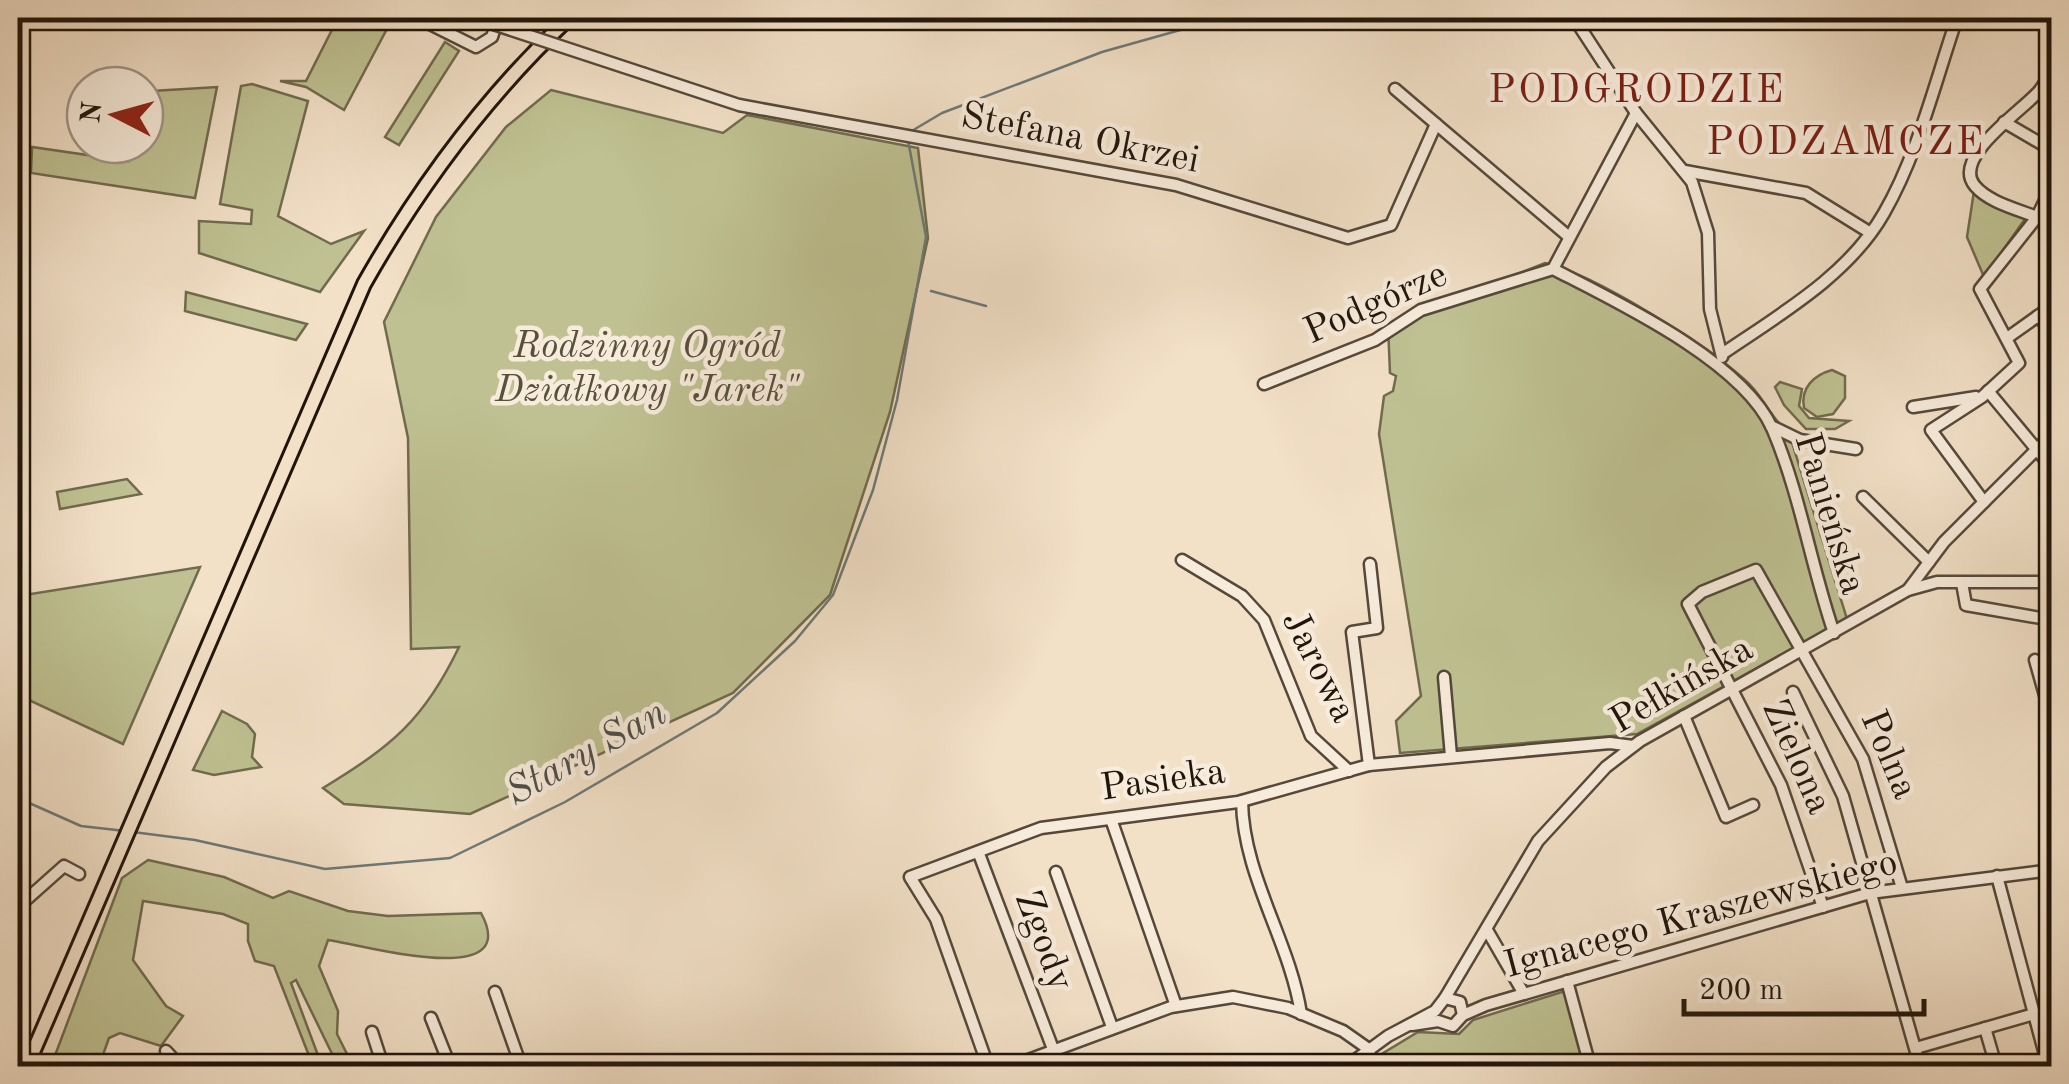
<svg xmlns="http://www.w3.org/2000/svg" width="2069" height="1084" font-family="'Old Standard TT',serif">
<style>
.green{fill:#bfc192;stroke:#706b4e;stroke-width:2.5}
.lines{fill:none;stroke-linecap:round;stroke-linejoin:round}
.stream{stroke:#6d7977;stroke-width:2.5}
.minor-casing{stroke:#55483a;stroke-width:15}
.major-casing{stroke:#21150b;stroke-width:18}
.minor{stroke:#f7ebdb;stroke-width:10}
.major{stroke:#f2e0c7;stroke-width:12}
.minor-bridge-casing{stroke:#55483a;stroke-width:15;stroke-linecap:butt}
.minor-bridge{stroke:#f7ebdb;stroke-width:10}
.labels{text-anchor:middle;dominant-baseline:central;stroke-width:9;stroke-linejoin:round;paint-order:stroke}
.street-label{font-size:38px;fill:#21150b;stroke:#f7ebdb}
.park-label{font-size:38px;font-style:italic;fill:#58513a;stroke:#f7ebdb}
.neighbourhood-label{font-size:40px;letter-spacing:2.5px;fill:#7a1f14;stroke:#f7ebdb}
.water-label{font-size:40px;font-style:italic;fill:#4d4f4a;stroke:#f7ebdb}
</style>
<rect width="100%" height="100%" fill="#f2e0c7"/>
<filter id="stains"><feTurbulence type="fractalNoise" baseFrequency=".002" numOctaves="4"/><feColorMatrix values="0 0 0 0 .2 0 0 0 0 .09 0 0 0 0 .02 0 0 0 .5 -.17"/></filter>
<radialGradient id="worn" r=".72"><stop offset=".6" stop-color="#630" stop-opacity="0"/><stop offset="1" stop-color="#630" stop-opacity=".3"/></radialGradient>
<g class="green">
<path d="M338 18H376L389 25 344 110 306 87 280 81H306Z"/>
<path d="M445 42 459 51 399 145 385 137Z"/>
<path d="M252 84 308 101 278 216 331 244 364 231 320 292 199 253V221L251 224 252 210 220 204 241 86Z"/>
<path d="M217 87 195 198 31 173 32 147 129 161 133 145H145V103L152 91Z"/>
<path d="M551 90 723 133 747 115 918 148 928 238 890 412 830 595 733 693 470 814 344 804 323 788C392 746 424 720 459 647L411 649 408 438 384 322 436 217 506 127Z"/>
<path d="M1974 191 2025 219 1984 277 1967 237Z"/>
<path d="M1545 263C1594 274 1707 345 1745 380 1763 395 1770 418 1789 433L1847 619 1637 734 1400 753 1396 721 1421 696 1379 434 1384 396 1393 391 1396 376 1390 373 1388 325Z"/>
<path d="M186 292 307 324 296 340 185 311Z"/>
<path d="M1832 370 1845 376V398L1833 414 1817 417 1804 408C1800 388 1814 375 1832 370Z"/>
<path d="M1780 382 1802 389 1799 406 1809 418 1849 421 1835 429H1806L1784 405 1775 387Z"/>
<path d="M127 479 141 494 60 509 57 492Z"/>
<path d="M200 567 123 744 18 695V596Z"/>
<path d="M222 711 247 724 255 734 252 757 261 767 214 775 193 770Z"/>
<path d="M148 860 224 877 273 898 289 891 348 911 388 916 481 913C524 992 360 944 328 940L319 966 338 1011 337 1034 353 1066H338L296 980 291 983 322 1066H313L274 966 255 961 248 941V924L223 914 143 901 133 960 166 1006 183 1016 161 1046 120 1033 109 1038 99 1066H51L122 878Z"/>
<path d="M1565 991 1585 1066H1386L1380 1055 1418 1032 1459 1034 1473 1020Z"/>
</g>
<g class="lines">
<g class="stream">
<path d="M910 132 942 113 1102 52 1223 18"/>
<path d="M931 291 986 306"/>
<path d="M18 798 81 826 125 831"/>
<path d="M133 832 195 840 325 869 450 858 565 802 717 713 795 641 833 595 873 490 897 400 926 237 908 140"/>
</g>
<defs>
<g id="minor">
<path d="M418 18 476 47 492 37 498 18"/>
<path d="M1574 18 1636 113 1692 182 1708 233 1710 309 1722 357"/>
<path d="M2052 69C2048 76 2045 84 2040 90 2025 109 1950 157 1975 186 1992 206 2029 211 2052 224"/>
<path d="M645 74 739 105 1176 185 1348 238 1391 225 1436 124 1568 236"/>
<path d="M1395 89 1436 124"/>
<path d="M2041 89 2052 109"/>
<path d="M2004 122 2052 150"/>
<path d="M1685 171 1806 193 1869 232"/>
<path d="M1553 269 1636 113"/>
<path d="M2038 316 2052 332"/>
<path d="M2007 338 2052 306"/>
<path d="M1722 354C1779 315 1849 275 1884 213 1918 154 1935 82 1957 18"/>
<path d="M1264 384 1375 340 1421 310 1553 269C1617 302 1742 361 1772 428 1800 493 1811 566 1834 633"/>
<path d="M1988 391 2052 468"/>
<path d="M1913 407 1976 397"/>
<path d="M1771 426 1800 440 1856 449"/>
<path d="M1863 497 1929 562"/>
<path d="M1984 502 1931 430 1982 397 2019 363 1980 289 2037 217 2052 186"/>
<path d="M1182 560 1242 596 1264 620 1311 736 1349 771"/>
<path d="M1962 583 1966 605 2052 620"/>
<path d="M1908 590 1944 542 2052 434"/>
<path d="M2035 660 2052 720"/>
<path d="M1444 677 1451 756"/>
<path d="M1793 692 1843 796 1920 1066"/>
<path d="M1684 716 1726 817 1753 805"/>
<path d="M1369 765 1352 632 1377 628 1370 564"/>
<path d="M1242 801C1243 876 1290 941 1301 1014"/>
<path d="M1111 819 1176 1006"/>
<path d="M979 854 1053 1049"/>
<path d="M1056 872 1112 1027"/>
<path d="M1997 876 2048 1066"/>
<path d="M18 907 64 866 79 874"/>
<path d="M1823 907 1781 785 1688 604 1702 592 1756 570 1863 759 1902 888"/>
<path d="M1487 930 1524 994"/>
<path d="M1567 981 1590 1066"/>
<path d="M495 992 521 1066"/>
<path d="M1445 998 1538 841 1606 767 1640 741 1908 590 1937 582H2052"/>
<path d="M431 1018 450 1066"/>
<path d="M1412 1025 1438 1021 1453 1026 1463 1015 1486 1005 1870 893 2052 870"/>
<path d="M1985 1028 1996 1066"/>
<path d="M372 1032 383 1066"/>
<path d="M1916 1048 2034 1014"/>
<path d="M166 1051 180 1066"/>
<path d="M988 1066 936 919 910 877 1041 828 1238 802 1369 765 1610 743 1633 746"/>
<path d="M1012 1066 1171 1007 1233 997 1288 1008 1343 1031 1370 1050"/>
<path d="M1347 1066 1388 1036 1435 1011 1445 998 1460 1002 1463 1015"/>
</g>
<path id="major" d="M27 1066 364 284C420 185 486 96 569 18"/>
</defs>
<use href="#minor" class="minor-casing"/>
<use href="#major" class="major-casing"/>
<use href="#minor" class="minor"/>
<use href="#major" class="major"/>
<defs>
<path id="minor-bridge" d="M475 18 645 74"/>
</defs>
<use href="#minor-bridge" class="minor-bridge-casing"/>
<use href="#minor-bridge" class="minor-bridge"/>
</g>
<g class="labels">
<g class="street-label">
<text transform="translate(1080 139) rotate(11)">Stefana Okrzei</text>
<text transform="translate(1376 304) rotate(-24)">Podgórze</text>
<text transform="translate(1829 514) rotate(73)">Panieńska</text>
<text transform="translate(1318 667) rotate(63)">Jarowa</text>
<text transform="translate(1682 686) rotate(-30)">Pełkińska</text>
<text transform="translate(1888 755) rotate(67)">Polna</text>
<text transform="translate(1796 757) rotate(66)">Zielona</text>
<text transform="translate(1163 781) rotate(-8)">Pasieka</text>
<text transform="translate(1701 915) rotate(-15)">Ignacego Kraszewskiego</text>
<text transform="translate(1043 941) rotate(69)">Zgody</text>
</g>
<g class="park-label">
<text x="647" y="347">Rodzinny Ogród<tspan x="647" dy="44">Działkowy "Jarek"</tspan></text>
</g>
<g class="neighbourhood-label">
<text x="1637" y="92">PODGRODZIE</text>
<text x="1846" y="144">PODZAMCZE</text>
</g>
<g class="water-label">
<text transform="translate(587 754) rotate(-29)">Stary San</text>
</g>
</g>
<rect width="2069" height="1084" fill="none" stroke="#f2e0c7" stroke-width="60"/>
<rect x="20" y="20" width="2029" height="1044" fill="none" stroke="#21150b" stroke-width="5"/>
<rect x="30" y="30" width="2009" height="1024" fill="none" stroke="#21150b" stroke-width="2.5"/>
<g transform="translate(115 115) rotate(276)"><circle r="48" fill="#f7ebdb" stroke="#a19588" stroke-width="2.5"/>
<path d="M0-8L18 38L0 25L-18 38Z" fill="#8f2418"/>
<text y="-15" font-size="28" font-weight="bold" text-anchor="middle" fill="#21150b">N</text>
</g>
<path d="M1684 999v15h240v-15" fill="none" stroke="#21150b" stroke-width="5"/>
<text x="1699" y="999" font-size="30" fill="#21150b" stroke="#f7ebdb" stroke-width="8" paint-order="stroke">200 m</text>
<rect width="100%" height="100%" filter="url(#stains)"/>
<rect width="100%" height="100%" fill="url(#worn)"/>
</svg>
